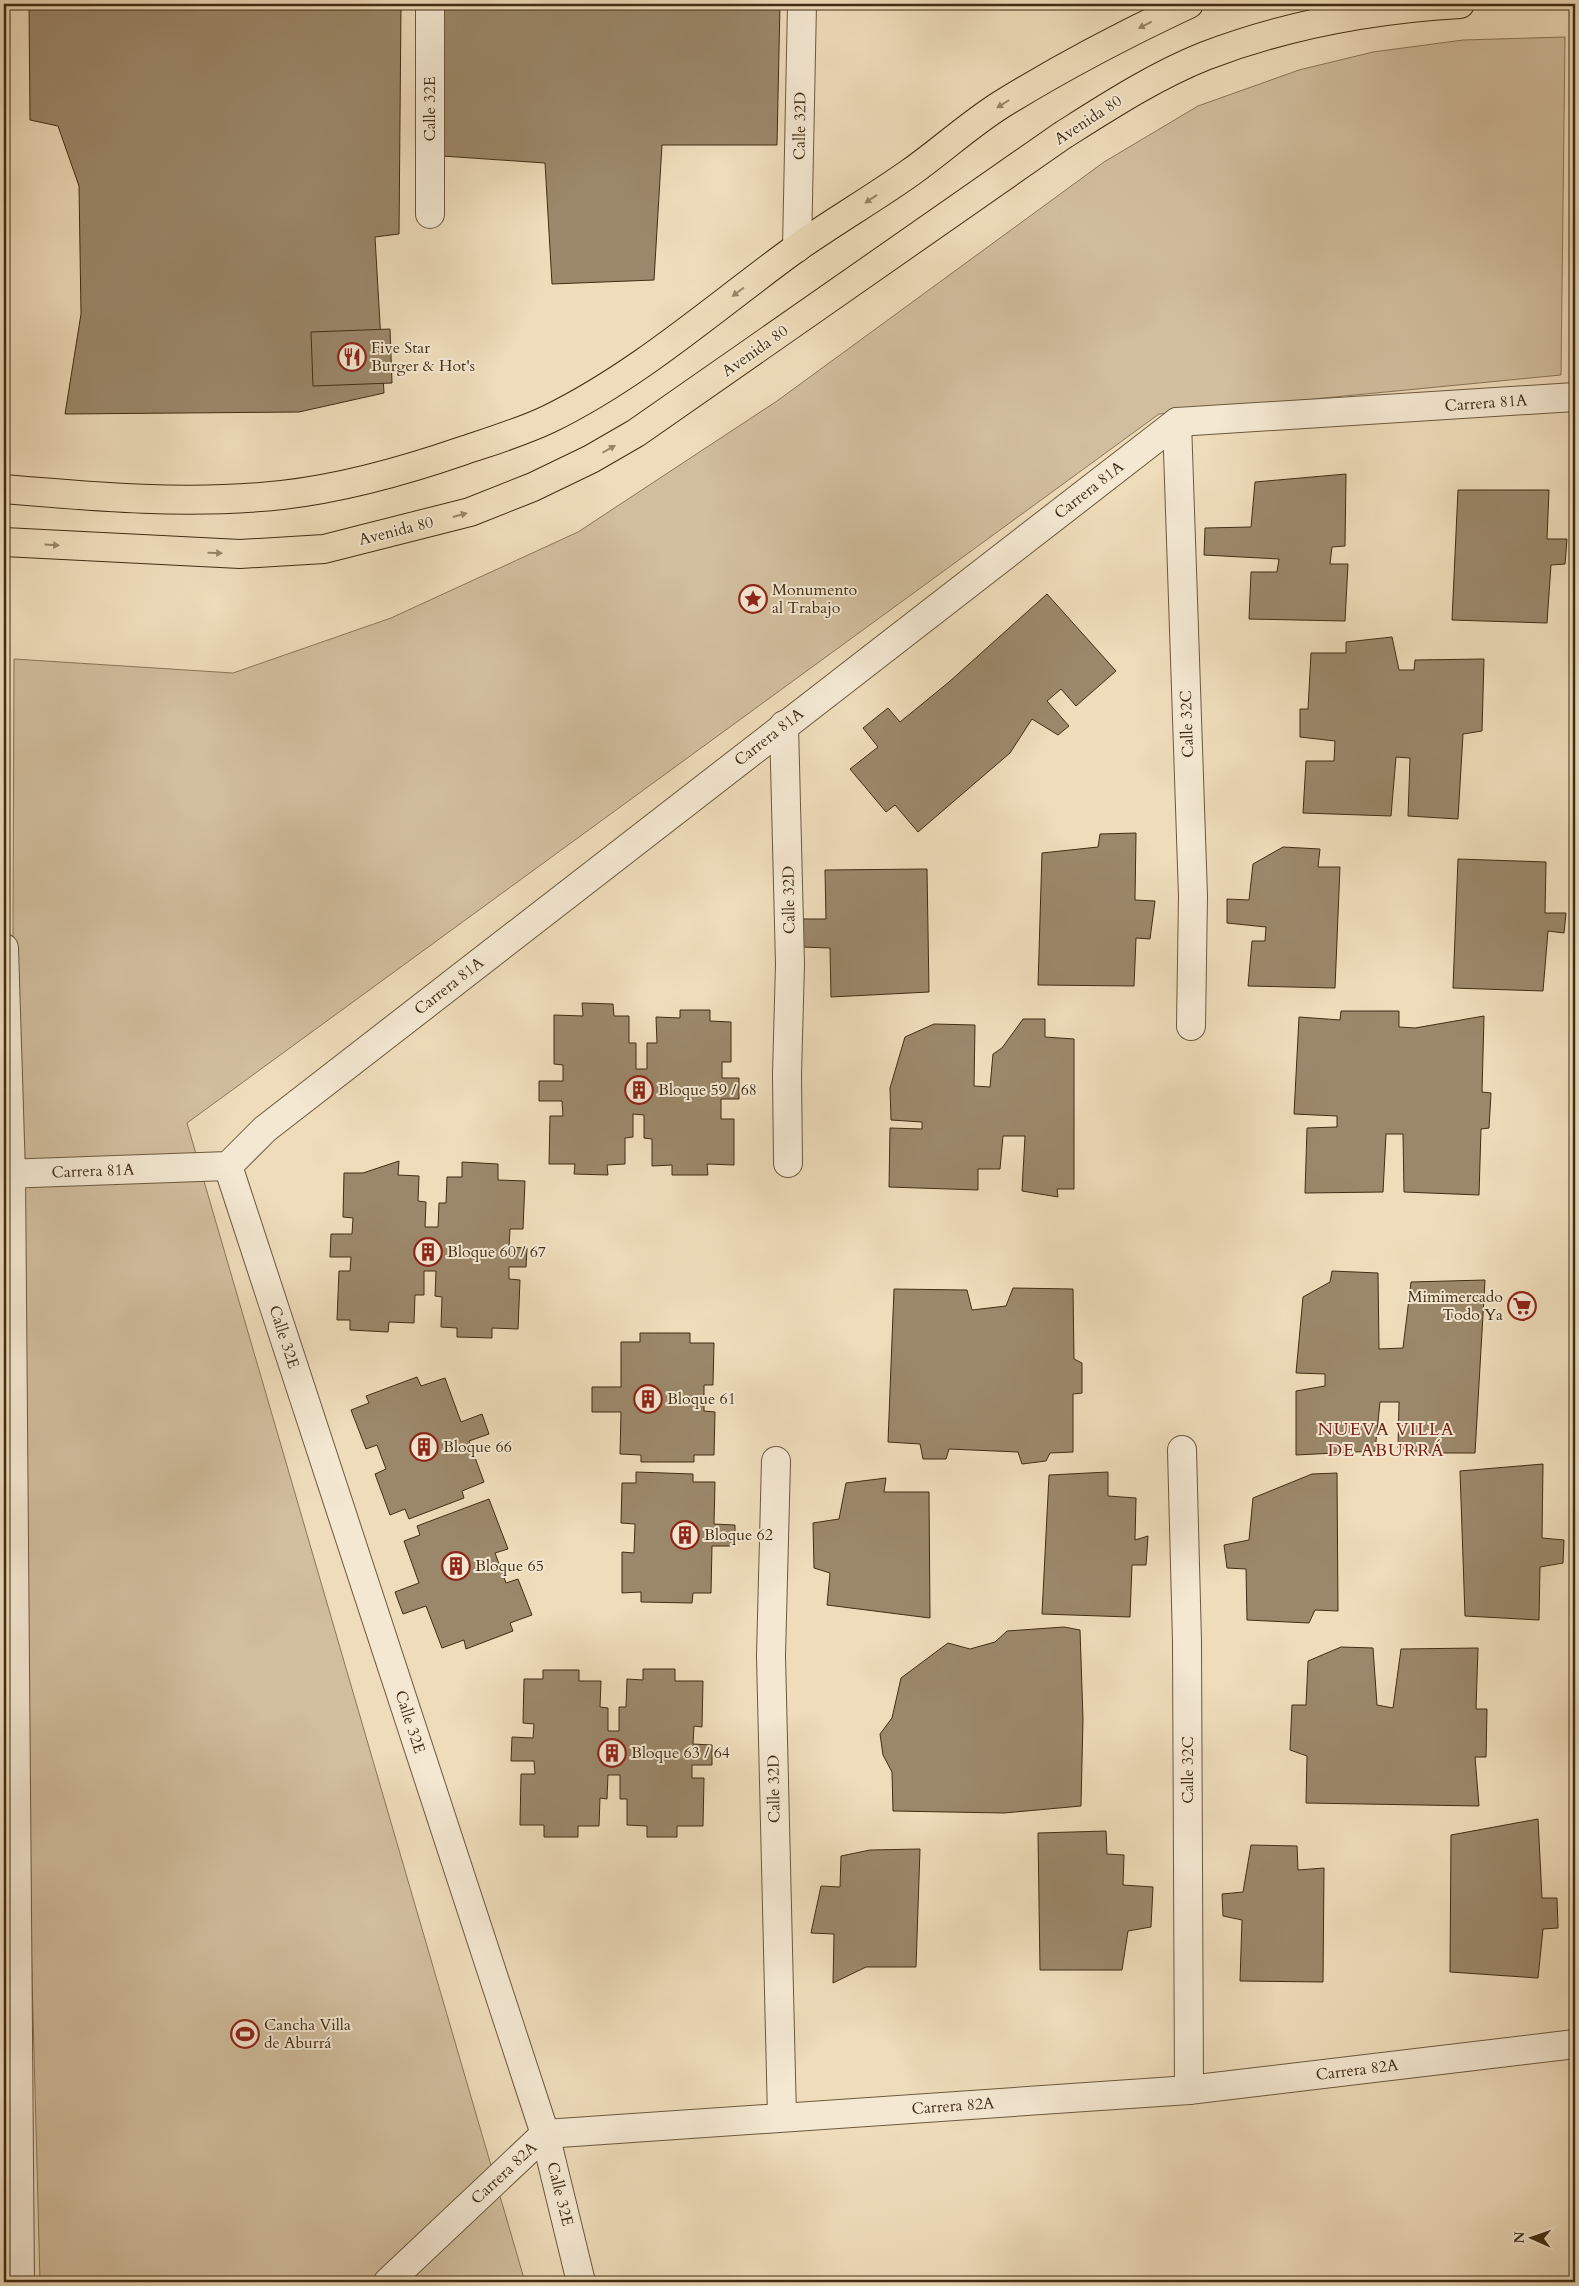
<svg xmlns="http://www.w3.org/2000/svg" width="1579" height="2286" font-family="Cardo,serif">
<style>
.green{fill:#d1be9e;stroke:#897658}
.building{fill:#9b886a;stroke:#412d13}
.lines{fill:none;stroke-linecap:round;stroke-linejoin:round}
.minor-casing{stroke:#6c593d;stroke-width:30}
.major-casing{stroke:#412d13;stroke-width:30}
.minor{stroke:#f4e8d2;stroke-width:28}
.major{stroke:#eedcba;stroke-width:28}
.oneway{fill:#988466}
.labels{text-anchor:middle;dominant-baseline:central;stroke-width:4;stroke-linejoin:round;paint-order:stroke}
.street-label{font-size:16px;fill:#412d13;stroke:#f4e8d2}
.poi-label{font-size:16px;fill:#412d13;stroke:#f4e8d2;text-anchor:start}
.neighbourhood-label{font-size:18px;letter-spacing:1px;fill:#7a1f14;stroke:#f4e8d2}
</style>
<rect width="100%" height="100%" fill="#eedcba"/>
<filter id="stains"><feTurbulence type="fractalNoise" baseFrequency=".004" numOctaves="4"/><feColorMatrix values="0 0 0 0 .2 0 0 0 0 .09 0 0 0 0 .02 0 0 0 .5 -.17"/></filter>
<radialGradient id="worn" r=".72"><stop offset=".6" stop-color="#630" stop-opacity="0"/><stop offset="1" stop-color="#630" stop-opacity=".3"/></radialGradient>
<path class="green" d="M1565 37 1561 375 1159 414 187 1123 525 2282H40L12 1208 14 659 233 673 391 618 578 532 777 401 1104 162 1198 106 1299 70 1373 52 1463 40Z"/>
<g class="building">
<path d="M29 4H401L399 234 375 237 384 393 299 412 65 414 81 314 79 186 58 126 30 120Z"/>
<path d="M441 4H780L777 145H662L654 280 552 284 545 163 442 156Z"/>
<path d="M390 329 392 383 313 386 311 332Z"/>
<path d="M1346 474 1345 546 1332 547 1330 564H1348L1345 621 1249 619 1251 572H1277L1279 559 1204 555 1205 528 1251 527 1255 482Z"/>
<path d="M1458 490H1549L1547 539H1567L1565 564 1551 565 1547 623 1452 620Z"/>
<path d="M1047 594 1116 671 1076 706 1061 689 1047 701 1069 726 1058 735 1032 719 1010 753 918 832 895 805 886 812 850 769 878 747 863 728 888 708 900 722 949 682Z"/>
<path d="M1392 637 1399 670H1414L1415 660 1484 659 1482 731 1463 734 1458 819 1408 816 1410 758 1396 757 1391 816 1303 813 1306 761H1334L1335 741 1300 737V709H1308L1311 653H1346V642Z"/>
<path d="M1136 833 1135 900 1155 901 1150 939 1136 938 1134 986 1038 985 1042 853 1098 847 1100 834Z"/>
<path d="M1283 847 1320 849 1318 867H1340L1335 988 1248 986 1252 941H1265L1266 927 1227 923V899L1249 900 1253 864Z"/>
<path d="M1458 859 1546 862 1545 913H1566L1564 933 1548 931 1543 991 1453 988Z"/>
<path d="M927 869 929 992 831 997 830 948 802 947V919H826L825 870Z"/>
<path d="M582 1003 613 1004 614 1016H629V1043H636V1069H647V1043H657L656 1017 680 1018V1010H710V1021L731 1022V1062H722V1078H739V1099H721V1119H734V1165L707 1164 708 1175H672V1165L652 1166V1139L644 1138V1115L633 1114V1137L625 1138V1164L607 1165 608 1175 574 1174 575 1164H549L550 1116H563L562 1101H539V1081H563V1065L554 1064V1015L583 1016Z"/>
<path d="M1341 1011H1399V1027L1415 1028 1484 1016 1482 1092 1491 1093 1489 1128 1481 1129 1479 1195 1404 1192 1403 1134H1386L1383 1192 1305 1193 1307 1128 1337 1127V1116L1294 1114 1299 1017 1340 1020Z"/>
<path d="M1023 1019H1045V1037L1074 1039V1189H1057L1058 1197 1022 1191 1025 1136H1003L1000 1169H978V1190L889 1187 890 1128 922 1129V1122L891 1120 890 1088 905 1037 934 1024 975 1025 974 1086 990 1087 993 1054 1002 1048Z"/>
<path d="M399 1161 398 1175 419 1176 418 1201 426 1202 425 1227H438L439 1203H446L447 1177H462V1162L498 1164V1180L525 1181 523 1229H510L509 1247 527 1248 526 1267H509V1279L520 1280 518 1329 492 1328V1338L457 1337V1328L441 1327 442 1297 435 1296 436 1271H424V1295H415L414 1323 389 1322 388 1332 350 1330V1320H337L339 1271H350L351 1257H330L331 1234H352L353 1218 343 1217 344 1173H363Z"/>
<path d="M1332 1271 1378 1273 1379 1349 1403 1348 1411 1282 1485 1280 1475 1453H1428L1398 1448 1399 1402H1380L1375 1451 1296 1455V1391L1325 1386V1374L1296 1373 1303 1297 1330 1282Z"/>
<path d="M1013 1288 1073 1289 1074 1359 1082 1363V1393L1073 1394V1452L1050 1453 1046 1461 1022 1464 1018 1452 949 1449 946 1459H923L920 1444 888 1442 894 1289 967 1290 972 1310 1006 1306Z"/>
<path d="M640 1333H690V1343H714L713 1385H704V1411L715 1412 714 1455H694V1462H641V1455L620 1454 621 1412H592V1387H621V1342H640Z"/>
<path d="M417 1377 421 1386 445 1378 461 1422 482 1414 489 1434 469 1441 484 1482 462 1491 464 1498 409 1519 405 1509 390 1515 375 1474 386 1469 377 1445 366 1449 351 1410 369 1403 366 1396Z"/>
<path d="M1543 1464 1542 1538 1564 1540 1563 1563 1540 1567 1539 1620 1465 1616 1460 1471Z"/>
<path d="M636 1472 693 1474V1482H715L714 1524 735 1525V1546H712L711 1593H693L692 1603 641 1602V1592L622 1593V1552L634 1553 635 1524 621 1523 622 1483H636Z"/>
<path d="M1108 1472V1496L1136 1498 1135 1540 1148 1536 1146 1565H1132L1130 1617 1042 1614 1049 1475Z"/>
<path d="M1337 1473 1338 1611 1315 1610 1309 1623 1247 1620 1246 1569 1227 1568 1224 1545 1249 1540 1253 1498 1312 1474Z"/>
<path d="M886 1478 884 1492H929L930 1618 827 1605 830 1573 814 1568 813 1523 839 1519 846 1483Z"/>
<path d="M489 1499 508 1549 495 1553 506 1583 518 1579 532 1615 510 1623 513 1631 466 1649 464 1640 442 1648 426 1606 403 1614 395 1592 419 1583 404 1541 420 1535 417 1526Z"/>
<path d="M1064 1627 1080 1630 1083 1719 1081 1806 1004 1813 893 1811 892 1772 883 1755 880 1734 892 1718 901 1678 948 1643 970 1649 995 1642 1007 1631Z"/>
<path d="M1341 1647 1373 1648 1377 1705 1393 1708 1401 1649 1478 1648 1476 1709H1487L1486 1757H1475L1479 1806 1306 1803 1307 1756 1290 1750 1292 1705H1306L1308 1661Z"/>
<path d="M643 1669H675V1681H703L702 1727 694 1726 693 1744 712 1745V1765H692V1778H704L703 1826H677V1837H647V1826L627 1825V1799H620V1775H608L607 1799 600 1798 599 1826H578V1837H544V1825H520L521 1774H535L534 1761H511L512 1737 533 1738 534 1724 523 1723 524 1679H543V1670H579V1681H601L600 1707 608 1708V1731H619V1707H626L627 1679 643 1680Z"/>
<path d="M1538 1819 1542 1898H1557L1558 1928 1543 1929 1538 1978 1450 1972 1451 1835Z"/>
<path d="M1106 1831 1107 1854 1124 1855 1123 1885 1153 1887 1151 1927 1128 1931 1122 1970H1040L1038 1833Z"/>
<path d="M1251 1845 1297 1846 1298 1870 1324 1868 1323 1982 1240 1981 1242 1920 1223 1916 1222 1894 1243 1892Z"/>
<path d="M920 1849 916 1967H866L833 1983 834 1934 811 1933 821 1886 840 1887 841 1856 870 1850Z"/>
</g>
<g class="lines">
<defs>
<g id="minor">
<path d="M430 4V214"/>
<path d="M797 248 802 4"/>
<path d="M1177 422 1193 896 1191 1026"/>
<path d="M784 725 790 964 787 1074 788 1163"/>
<path d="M4 948 11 1174 20 2282"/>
<path d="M228 1166 545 2134 581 2282"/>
<path d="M4 1174 228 1166 265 1129 1177 422 1575 397"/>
<path d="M1182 1450 1187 1641 1189 2090"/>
<path d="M776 1461 771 1656 782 2117"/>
<path d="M388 2282 545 2134 1189 2090 1575 2044"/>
</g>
<g id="major">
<path d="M4 489C96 497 190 505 282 495 344 488 404 471 462 451 492 441 522 432 549 419 639 375 715 307 795 249 833 222 873 199 911 172 942 150 970 124 1002 104 1062 67 1125 34 1189 4"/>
<path d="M4 542 240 554 324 549 470 512 533 487 591 459 636 433 1063 135C1109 106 1155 76 1205 56 1286 25 1374 9 1460 4"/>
</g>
</defs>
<use href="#minor" class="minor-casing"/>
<use href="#major" class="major-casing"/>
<use href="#minor" class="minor"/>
<use href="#major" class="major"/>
</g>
<defs><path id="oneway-solid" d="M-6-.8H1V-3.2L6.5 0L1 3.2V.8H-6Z" transform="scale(1.25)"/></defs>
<g class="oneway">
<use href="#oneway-solid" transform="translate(1145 25) rotate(153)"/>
<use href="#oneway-solid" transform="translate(1003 104) rotate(148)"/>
<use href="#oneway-solid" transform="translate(871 199) rotate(146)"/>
<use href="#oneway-solid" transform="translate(738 292) rotate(143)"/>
<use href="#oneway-solid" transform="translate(609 449) rotate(-30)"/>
<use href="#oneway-solid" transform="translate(460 515) rotate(-15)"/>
<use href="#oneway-solid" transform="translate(52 545) rotate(4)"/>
<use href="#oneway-solid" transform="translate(215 553) rotate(2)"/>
</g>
<defs>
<symbol id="restaurant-ring" viewBox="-11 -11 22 22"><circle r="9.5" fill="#f4e8d2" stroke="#8f2418" stroke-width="1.5"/><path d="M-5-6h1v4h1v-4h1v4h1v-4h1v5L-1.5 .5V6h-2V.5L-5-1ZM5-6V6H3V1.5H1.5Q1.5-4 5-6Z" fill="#8f2418"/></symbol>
<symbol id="sight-ring" viewBox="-11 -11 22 22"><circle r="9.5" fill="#f4e8d2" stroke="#8f2418" stroke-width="1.5"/><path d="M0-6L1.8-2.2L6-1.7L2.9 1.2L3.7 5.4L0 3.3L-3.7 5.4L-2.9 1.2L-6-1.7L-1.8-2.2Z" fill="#8f2418"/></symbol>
<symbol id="building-ring" viewBox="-11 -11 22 22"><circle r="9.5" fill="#f4e8d2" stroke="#8f2418" stroke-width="1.5"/><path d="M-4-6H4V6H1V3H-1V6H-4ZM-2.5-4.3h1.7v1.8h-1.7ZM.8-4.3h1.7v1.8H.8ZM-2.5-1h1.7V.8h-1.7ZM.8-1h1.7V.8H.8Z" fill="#8f2418"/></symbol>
<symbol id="supermarket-ring" viewBox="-11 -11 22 22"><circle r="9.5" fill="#f4e8d2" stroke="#8f2418" stroke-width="1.5"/><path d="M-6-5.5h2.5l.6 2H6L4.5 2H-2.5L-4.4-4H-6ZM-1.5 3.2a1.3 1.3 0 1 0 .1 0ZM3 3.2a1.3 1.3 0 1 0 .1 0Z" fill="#8f2418"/></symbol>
<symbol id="stadium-ring" viewBox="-11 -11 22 22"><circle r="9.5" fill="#f4e8d2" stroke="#8f2418" stroke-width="1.5"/><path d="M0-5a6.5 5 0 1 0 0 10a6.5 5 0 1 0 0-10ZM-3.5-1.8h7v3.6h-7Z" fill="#8f2418"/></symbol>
</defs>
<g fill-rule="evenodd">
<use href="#restaurant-ring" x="336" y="341" width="32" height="32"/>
<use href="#sight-ring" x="737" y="583" width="32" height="32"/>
<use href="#building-ring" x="623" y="1074" width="32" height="32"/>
<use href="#building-ring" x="412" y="1236" width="32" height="32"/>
<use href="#supermarket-ring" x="1506" y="1290" width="32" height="32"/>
<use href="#building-ring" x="632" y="1383" width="32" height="32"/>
<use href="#building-ring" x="408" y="1431" width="32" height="32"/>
<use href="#building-ring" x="669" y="1519" width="32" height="32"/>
<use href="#building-ring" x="440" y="1550" width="32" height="32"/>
<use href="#building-ring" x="596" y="1737" width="32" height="32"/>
<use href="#stadium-ring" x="229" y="2018" width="32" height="32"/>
</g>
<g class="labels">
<g class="street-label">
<text transform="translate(430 109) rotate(-90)">Calle 32E</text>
<text transform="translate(1088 120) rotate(-33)">Avenida 80</text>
<text transform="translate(800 126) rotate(-89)">Calle 32D</text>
<text transform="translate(755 351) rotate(-35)">Avenida 80</text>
<text transform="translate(1486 403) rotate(-4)">Carrera 81A</text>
<text transform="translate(1089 490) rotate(-38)">Carrera 81A</text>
<text transform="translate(396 531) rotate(-14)">Avenida 80</text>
<text transform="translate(1187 724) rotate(-92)">Calle 32C</text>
<text transform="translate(769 737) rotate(-38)">Carrera 81A</text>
<text transform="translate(789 900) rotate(-91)">Calle 32D</text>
<text transform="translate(449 986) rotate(-38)">Carrera 81A</text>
<text transform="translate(93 1171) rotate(-2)">Carrera 81A</text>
<text transform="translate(284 1337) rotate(72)">Calle 32E</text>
<text transform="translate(410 1722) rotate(72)">Calle 32E</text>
<text transform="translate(1188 1770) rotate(-90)">Calle 32C</text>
<text transform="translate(774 1789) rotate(-91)">Calle 32D</text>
<text transform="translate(1357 2070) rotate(-7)">Carrera 82A</text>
<text transform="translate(953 2106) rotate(-4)">Carrera 82A</text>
<text transform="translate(504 2173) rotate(-43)">Carrera 82A</text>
<text transform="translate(560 2194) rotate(76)">Calle 32E</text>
</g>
<g class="poi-label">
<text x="371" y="348">Five Star<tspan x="371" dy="18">Burger &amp; Hot's</tspan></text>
<text x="772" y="590">Monumento<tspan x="772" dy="18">al Trabajo</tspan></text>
<text x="658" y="1090">Bloque 59 / 68</text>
<text x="447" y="1252">Bloque 60 / 67</text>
<text x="1503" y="1297" text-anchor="end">Mimimercado<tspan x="1503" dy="18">Todo Ya</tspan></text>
<text x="667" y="1399">Bloque 61</text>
<text x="443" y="1447">Bloque 66</text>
<text x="704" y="1535">Bloque 62</text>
<text x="475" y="1566">Bloque 65</text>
<text x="631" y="1753">Bloque 63 / 64</text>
<text x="264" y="2025">Cancha Villa<tspan x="264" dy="18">de Aburrá</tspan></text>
</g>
<g class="neighbourhood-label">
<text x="1386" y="1429">NUEVA VILLA<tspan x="1386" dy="21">DE ABURRÁ</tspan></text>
</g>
</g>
<rect width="1579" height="2286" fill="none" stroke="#eedcba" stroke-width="20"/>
<rect x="5" y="5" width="1569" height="2276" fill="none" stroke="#412d13" stroke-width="2.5"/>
<rect x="10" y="10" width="1559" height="2266" fill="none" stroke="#412d13"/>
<g transform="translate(1532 2238) rotate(272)" stroke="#f4e8d2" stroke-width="4" paint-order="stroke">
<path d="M0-4L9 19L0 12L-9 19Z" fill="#412d13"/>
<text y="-8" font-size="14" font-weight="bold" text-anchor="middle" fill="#412d13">N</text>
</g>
<rect width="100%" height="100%" filter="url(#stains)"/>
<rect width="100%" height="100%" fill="url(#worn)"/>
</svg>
